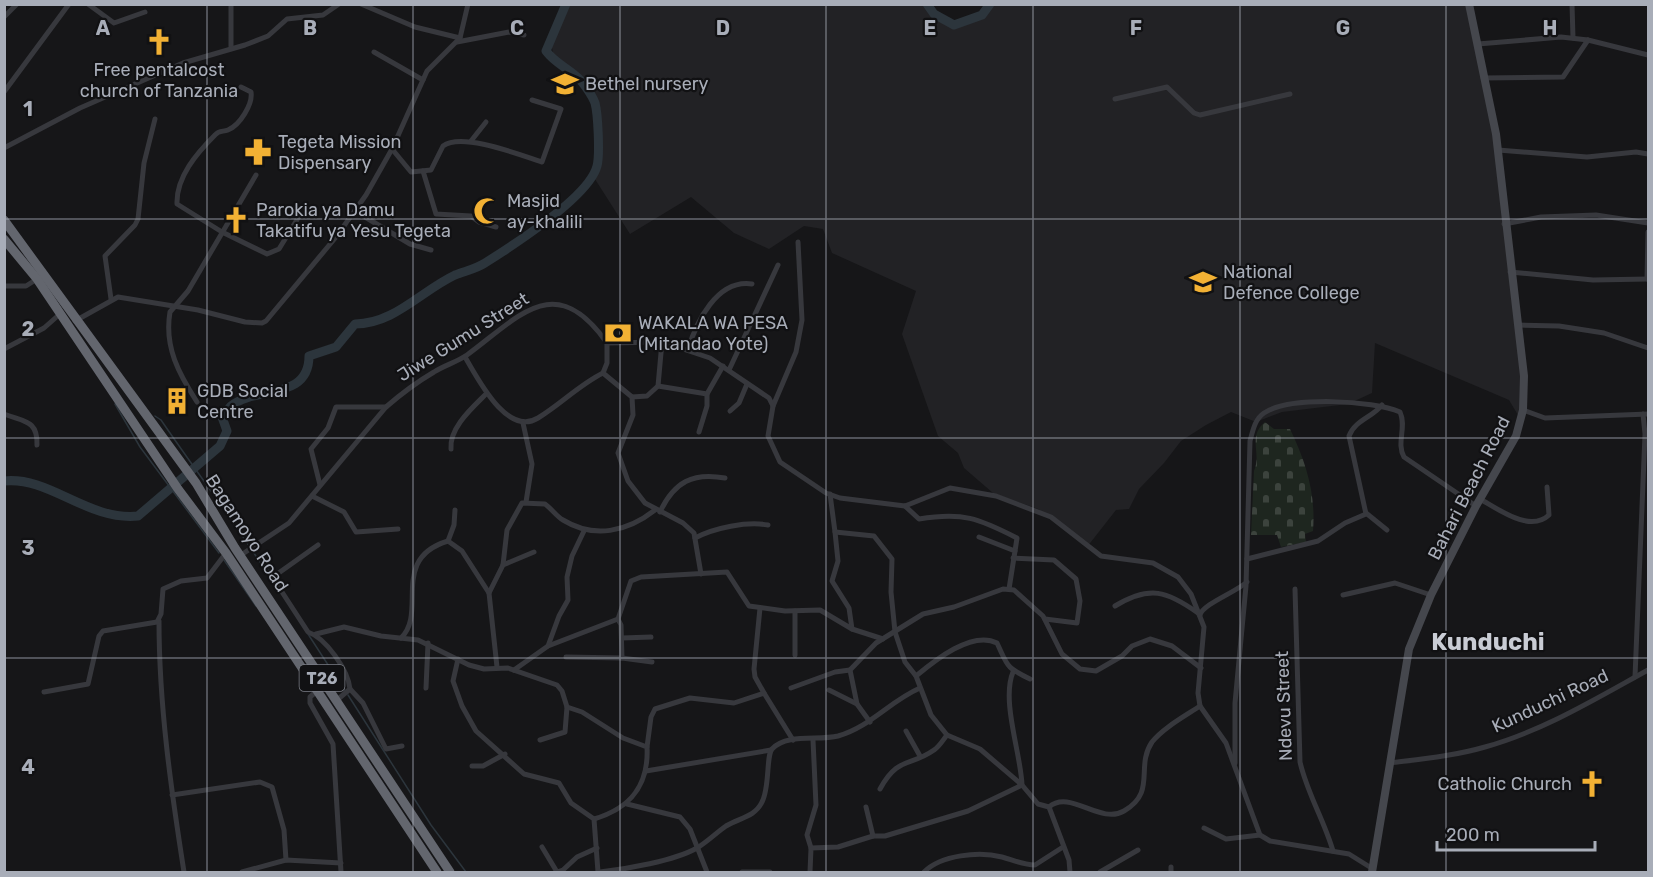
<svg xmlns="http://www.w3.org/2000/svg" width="1653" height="877" font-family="Rubik,sans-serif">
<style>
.built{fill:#222225}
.cemetery{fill:url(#cemetery-stones)}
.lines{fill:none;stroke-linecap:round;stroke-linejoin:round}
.stream{stroke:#2c353c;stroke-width:1.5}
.river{stroke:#2c353c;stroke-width:9}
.street{stroke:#37383d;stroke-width:5}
.secondary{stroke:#45474d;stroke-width:8}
.highway{stroke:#63666e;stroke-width:9}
.grid{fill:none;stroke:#a8adb8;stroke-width:1.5;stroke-opacity:0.55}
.labels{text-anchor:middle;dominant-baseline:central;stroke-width:4.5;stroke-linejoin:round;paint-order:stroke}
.shield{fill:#111113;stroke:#7b7e86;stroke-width:1.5}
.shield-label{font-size:16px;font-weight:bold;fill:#a8adb8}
.poi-label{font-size:18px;fill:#a8adb8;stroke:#111113;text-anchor:start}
.street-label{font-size:18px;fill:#a8adb8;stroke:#111113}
.district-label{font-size:24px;font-weight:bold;fill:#c9ccd4;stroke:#111113}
.grid-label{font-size:20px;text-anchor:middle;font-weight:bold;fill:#a8adb8;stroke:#111113;stroke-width:4.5;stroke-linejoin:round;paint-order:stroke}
</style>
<defs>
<pattern id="cemetery-stones" width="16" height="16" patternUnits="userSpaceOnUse" patternTransform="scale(1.5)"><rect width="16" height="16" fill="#1e261f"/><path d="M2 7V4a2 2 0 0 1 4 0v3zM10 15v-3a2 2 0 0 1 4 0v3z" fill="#3c433d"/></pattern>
</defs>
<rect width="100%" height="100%" fill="#161618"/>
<path class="built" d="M567 4 926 5 934 14 954 25 982 15 990 4 1469 5 1496 134 1524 376 1521 420 1509 400 1375 343 1372 393 1348 404 1282 412 1256 422 1231 412 1206 425 1181 441 1164 463 1139 489 1129 509 1116 510 1087 547 1038 509 993 493 964 468 958 453 938 436 902 334 916 291 832 253 823 229 804 226 769 249 734 233 691 197 630 234 593 176 600 145 595 102 576 77 555 63 550 38Z"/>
<path class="cemetery" d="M1265 422 1274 429H1290C1306 462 1316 494 1313 531L1305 534 1306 542 1281 547 1277 535H1251L1254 471C1262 453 1247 437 1265 422Z"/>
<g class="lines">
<g class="stream">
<path d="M115 404 140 447 219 553"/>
<path d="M155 416 161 420C196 471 233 520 267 573"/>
<path d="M224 560 256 606"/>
<path d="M308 634 345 691"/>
<path d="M348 695 431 825 466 872"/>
</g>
<g class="river">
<path d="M927 4 934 14 954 25 982 15 990 4"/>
<path d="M4 481C50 476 87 521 138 516L220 446 227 431 222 417C225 414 228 409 231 406 255 386 309 401 309 356L336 347 355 324C394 324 421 291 455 275 465 271 476 269 485 263 512 246 589 197 597 166 600 155 598 114 595 103 592 95 583 82 577 77 566 67 555 63 546 51L566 4"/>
</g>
<g class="street">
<path d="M88 4 114 23 145 12"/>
<path d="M231 4V47"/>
<path d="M361 4 415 27 460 38"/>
<path d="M1572 4 1573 38"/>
<path d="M4 17 17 4"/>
<path d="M457 42 509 32 524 35"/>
<path d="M1478 44 1561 37 1588 40 1648 55"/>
<path d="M374 52 423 80"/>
<path d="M1483 78 1563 77 1588 40"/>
<path d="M241 87 251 92C253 104 240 125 228 130 223 132 219 130 215 135 197 153 176 177 177 204L222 232 267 254 279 249 298 218"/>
<path d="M4 92 69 4"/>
<path d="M1115 99 1167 87 1194 113 1200 115 1290 94"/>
<path d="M471 141 486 122"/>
<path d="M4 148 80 108 183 63 245 45 268 36 287 19 323 15 339 4"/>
<path d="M392 149 411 172 431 170 443 146C462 132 520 155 542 162L561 109 532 100"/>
<path d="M1498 150 1587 157 1636 152 1648 154"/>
<path d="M423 171 436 214 471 216 479 222 496 227"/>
<path d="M355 211 410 244 431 250"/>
<path d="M1504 224 1541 217 1596 215 1648 223"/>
<path d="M1510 272 1593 280 1648 279"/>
<path d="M1647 279 1648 232"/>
<path d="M4 286H26L37 279"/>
<path d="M111 299 105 256 135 225 138 219 144 163 155 119"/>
<path d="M75 321 118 297 198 310 245 322 262 323 266 321 336 237 366 195 392 149 427 71 460 38 468 4"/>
<path d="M1517 325 1559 326 1604 333 1648 348"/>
<path d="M4 349 44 328 61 313"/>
<path d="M688 350C696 322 717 279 752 284"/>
<path d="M465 357C478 379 507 437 538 418 561 404 579 385 603 373L607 363V343"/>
<path d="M729 370 778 265"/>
<path d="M603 373 632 397 633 415 618 453 628 481 645 503 683 523 694 533 701 574"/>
<path d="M658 386 707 394 723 366"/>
<path d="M632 397 647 396 658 386 662 342"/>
<path d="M197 402C179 374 164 347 170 312L188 291 256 175"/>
<path d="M773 406 796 352 802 320 798 242"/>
<path d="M1523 410 1545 418 1648 414"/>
<path d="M730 411 739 403 747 384"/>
<path d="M4 414C24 422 38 420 37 445"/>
<path d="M523 423 532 464 526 502"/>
<path d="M699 432 707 406V394"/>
<path d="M451 449C449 428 472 408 486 394"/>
<path d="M320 485 311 449 328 428 336 407H386"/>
<path d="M830 494 835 532 874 536 892 559 891 592 895 632 905 662 916 676 931 715 947 735 980 749 1022 785 1038 804 1049 807 1069 860 1070 872"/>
<path d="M312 496 344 512 356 532 398 529"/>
<path d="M1480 499C1498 509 1530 533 1549 515L1547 487"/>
<path d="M905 506 919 519C963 512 978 518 1017 538L1015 551"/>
<path d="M660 512C674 482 693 472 725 478"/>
<path d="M1366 513 1387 530"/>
<path d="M835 532 838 561 832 581 849 608 852 629"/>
<path d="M979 537 1015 551 1009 589"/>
<path d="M695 538C714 528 747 521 768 525"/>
<path d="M448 541 462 551 489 593 497 667"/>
<path d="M241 555 289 523 386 407C401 394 417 382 434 372 445 365 457 362 467 355 519 317 555 269 607 343L662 342 710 358 769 398 773 406 768 436 780 462 826 493 840 498 905 506 950 488 996 496 1051 517 1101 556 1153 563 1178 577 1191 594 1204 627 1198 693 1200 706 1226 743 1260 835 1270 841 1349 854 1373 869"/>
<path d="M1013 558 1054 560 1076 579 1080 601 1077 623 1045 619"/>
<path d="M1247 559 1318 541 1345 523 1366 514 1349 436C1355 420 1373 417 1382 405"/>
<path d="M503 565 534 552"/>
<path d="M269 572 308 632C326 638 348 670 350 689L337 700"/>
<path d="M273 577 318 545"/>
<path d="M1295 589 1300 762C1307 793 1324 820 1333 851"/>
<path d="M489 593 503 565 507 530 522 503 545 504C552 509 556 516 563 520 594 539 627 532 655 510"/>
<path d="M1343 595 1395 583 1431 595"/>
<path d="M1115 606C1150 585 1167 591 1198 613"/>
<path d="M760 608 754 669 755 677 764 693"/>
<path d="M1200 615C1203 604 1236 592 1247 582"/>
<path d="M159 621C159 705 171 789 184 872"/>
<path d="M316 634 344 627 381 636 418 640 469 665 484 669 508 668 557 685 562 691 567 707 582 712 623 738 647 747C649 785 631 808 594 819"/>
<path d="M401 638C428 612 389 559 448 541L454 525 455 510"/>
<path d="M622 638 651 637"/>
<path d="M548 646 559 616 568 600 567 577 572 556 584 531"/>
<path d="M795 655V611"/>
<path d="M566 657 622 658 621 625 618 619"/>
<path d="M622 658 652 662"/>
<path d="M458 659 453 681 462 706 476 731 524 774 559 783 571 803 594 819 598 872"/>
<path d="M514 670 548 646 618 619 631 581 641 577 727 572 749 606 785 611 820 610 852 629 883 639"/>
<path d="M916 676C934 661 972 630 997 643 1008 666 1005 667 1030 679"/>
<path d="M1635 677 1645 434 1643 414"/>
<path d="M426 688 428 643"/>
<path d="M791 688 835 672 850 670"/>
<path d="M350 689 363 703 386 749 402 746"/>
<path d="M829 690 857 704"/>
<path d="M317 691 310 697V703L333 744 341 872"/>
<path d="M44 692 88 684 99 636 103 631 157 622 161 614 163 589 181 581 207 578 226 553"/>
<path d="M870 722 857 704 850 670 876 643 923 614 954 607 1003 589 1014 590 1043 616 1062 654 1080 669 1096 671 1122 656 1132 646 1150 639 1172 646 1201 668"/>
<path d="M906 731 920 756"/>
<path d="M540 740 565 732 567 707"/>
<path d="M647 747 651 717 655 709 690 698 734 703 764 693 793 740"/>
<path d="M1235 763V703L1246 586 1250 441C1253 430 1255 419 1264 413 1290 396 1373 400 1400 412 1407 427 1396 443 1404 457L1476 506"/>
<path d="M1390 763C1422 759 1454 756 1485 747 1543 731 1597 698 1648 670"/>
<path d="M472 766H483L505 754"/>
<path d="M646 771 771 750"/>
<path d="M880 789C898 756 910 767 934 750 939 747 943 740 947 735"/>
<path d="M172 795 260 782 272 787 284 830 286 860"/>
<path d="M627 804 680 817 690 829 707 872"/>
<path d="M1049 807C1070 789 1100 825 1124 811 1157 792 1135 767 1152 742 1163 728 1185 716 1200 706"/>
<path d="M1204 828 1226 839 1260 835"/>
<path d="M873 836H885L968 811 1022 785C1021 754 1001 701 1013 672"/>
<path d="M542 847 557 872 563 870 577 857 597 848"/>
<path d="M811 848 807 835 816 805 813 740"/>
<path d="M242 872 286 860 341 863"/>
<path d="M600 872C626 869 674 861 697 848 707 842 716 833 726 826 739 818 755 817 762 802 770 787 766 756 772 749 787 733 818 741 838 736 870 727 890 701 920 688"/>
<path d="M742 872H770"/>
<path d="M810 872 811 848 838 847 873 836 866 807"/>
<path d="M924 872C941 855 979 851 1002 857 1013 860 1023 865 1035 865L1063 847"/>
<path d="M1100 872 1138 850"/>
<path d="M1171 872V867"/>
</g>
<path class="secondary" d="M1372 872 1409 649 1431 595 1476 506 1516 436 1523 410 1524 376 1496 134 1469 4"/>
<g class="highway">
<path d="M4 220 196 483 235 548 450 872"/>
<path d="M4 239 37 279 178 489 226 553 437 872"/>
</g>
</g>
<path class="grid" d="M207 4V872M413 4V872M620 4V872M826 4V872M1033 4V872M1240 4V872M1446 4V872M4 219H1648M4 438H1648M4 658H1648"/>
<defs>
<symbol id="church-bare" viewBox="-9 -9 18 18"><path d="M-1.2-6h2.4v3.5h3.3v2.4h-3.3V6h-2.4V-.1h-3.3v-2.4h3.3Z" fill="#f2b134" stroke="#111113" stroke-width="2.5" paint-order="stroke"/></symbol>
<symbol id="school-bare" viewBox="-9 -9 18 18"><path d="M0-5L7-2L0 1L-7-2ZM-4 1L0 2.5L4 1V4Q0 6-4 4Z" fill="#f2b134" stroke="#111113" stroke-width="2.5" paint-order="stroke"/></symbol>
<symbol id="pharmacy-bare" viewBox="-9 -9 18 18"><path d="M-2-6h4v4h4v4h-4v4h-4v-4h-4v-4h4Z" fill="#f2b134" stroke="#111113" stroke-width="2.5" paint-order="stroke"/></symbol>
<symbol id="mosque-bare" viewBox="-9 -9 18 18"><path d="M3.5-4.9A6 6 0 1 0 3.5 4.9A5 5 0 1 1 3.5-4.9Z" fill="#f2b134" stroke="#111113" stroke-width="2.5" paint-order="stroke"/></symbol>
<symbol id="bank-bare" viewBox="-9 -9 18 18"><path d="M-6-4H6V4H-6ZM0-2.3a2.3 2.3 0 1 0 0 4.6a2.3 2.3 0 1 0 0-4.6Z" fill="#f2b134" stroke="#111113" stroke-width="2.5" paint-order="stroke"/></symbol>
<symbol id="building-bare" viewBox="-9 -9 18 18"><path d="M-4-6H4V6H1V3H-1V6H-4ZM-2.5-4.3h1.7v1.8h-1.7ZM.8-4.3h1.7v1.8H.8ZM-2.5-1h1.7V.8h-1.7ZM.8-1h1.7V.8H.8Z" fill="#f2b134" stroke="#111113" stroke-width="2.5" paint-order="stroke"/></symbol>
</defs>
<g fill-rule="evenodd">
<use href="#church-bare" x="140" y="23" width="38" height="38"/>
<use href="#school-bare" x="546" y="65" width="38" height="38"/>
<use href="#pharmacy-bare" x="239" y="133" width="38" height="38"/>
<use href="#mosque-bare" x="468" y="192" width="38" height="38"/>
<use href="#church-bare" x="217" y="201" width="38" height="38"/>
<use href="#school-bare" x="1184" y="263" width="38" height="38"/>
<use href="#bank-bare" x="599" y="314" width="38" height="38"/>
<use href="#building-bare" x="158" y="382" width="38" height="38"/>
<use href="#church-bare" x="1573" y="765" width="38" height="38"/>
</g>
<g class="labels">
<rect class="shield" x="299.5" y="665" width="45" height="26" rx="4.5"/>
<g class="shield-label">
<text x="322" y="678">T26</text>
</g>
<g class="poi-label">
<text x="159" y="70" text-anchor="middle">Free pentalcost<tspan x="159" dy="21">church of Tanzania</tspan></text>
<text x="585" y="84">Bethel nursery</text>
<text x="278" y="142">Tegeta Mission<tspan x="278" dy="21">Dispensary</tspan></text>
<text x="507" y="201">Masjid<tspan x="507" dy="21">ay-khalili</tspan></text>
<text x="256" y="210">Parokia ya Damu<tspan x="256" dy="21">Takatifu ya Yesu Tegeta</tspan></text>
<text x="1223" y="272">National<tspan x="1223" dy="21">Defence College</tspan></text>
<text x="638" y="323">WAKALA WA PESA<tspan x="638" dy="21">(Mitandao Yote)</tspan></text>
<text x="197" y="391">GDB Social<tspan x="197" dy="21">Centre</tspan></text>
<text x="1572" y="784" text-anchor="end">Catholic Church</text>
</g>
<g class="street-label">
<text transform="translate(463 337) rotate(-32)">Jiwe Gumu Street</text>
<text transform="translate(1469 488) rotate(-63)">Bahari Beach Road</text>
<text transform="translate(247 533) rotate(57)">Bagamoyo Road</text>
<text transform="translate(1550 701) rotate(-25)">Kunduchi Road</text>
<text transform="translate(1284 706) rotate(-92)">Ndevu Street</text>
</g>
<g class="district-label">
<text x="1488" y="642">Kunduchi</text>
</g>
</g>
<g class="grid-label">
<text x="103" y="35">A</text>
<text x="310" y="35">B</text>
<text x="517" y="35">C</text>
<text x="723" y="35">D</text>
<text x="930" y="35">E</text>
<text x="1136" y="35">F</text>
<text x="1343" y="35">G</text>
<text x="1550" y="35">H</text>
<text x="28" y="116">1</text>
<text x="28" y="336">2</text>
<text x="28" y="555">3</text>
<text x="28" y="774">4</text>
</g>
<rect width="1653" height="877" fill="none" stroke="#a8adb8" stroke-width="12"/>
<path d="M1437 841v9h158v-9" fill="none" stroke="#a8adb8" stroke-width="3"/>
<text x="1446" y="841" font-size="18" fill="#a8adb8" stroke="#111113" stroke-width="4.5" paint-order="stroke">200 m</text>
</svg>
